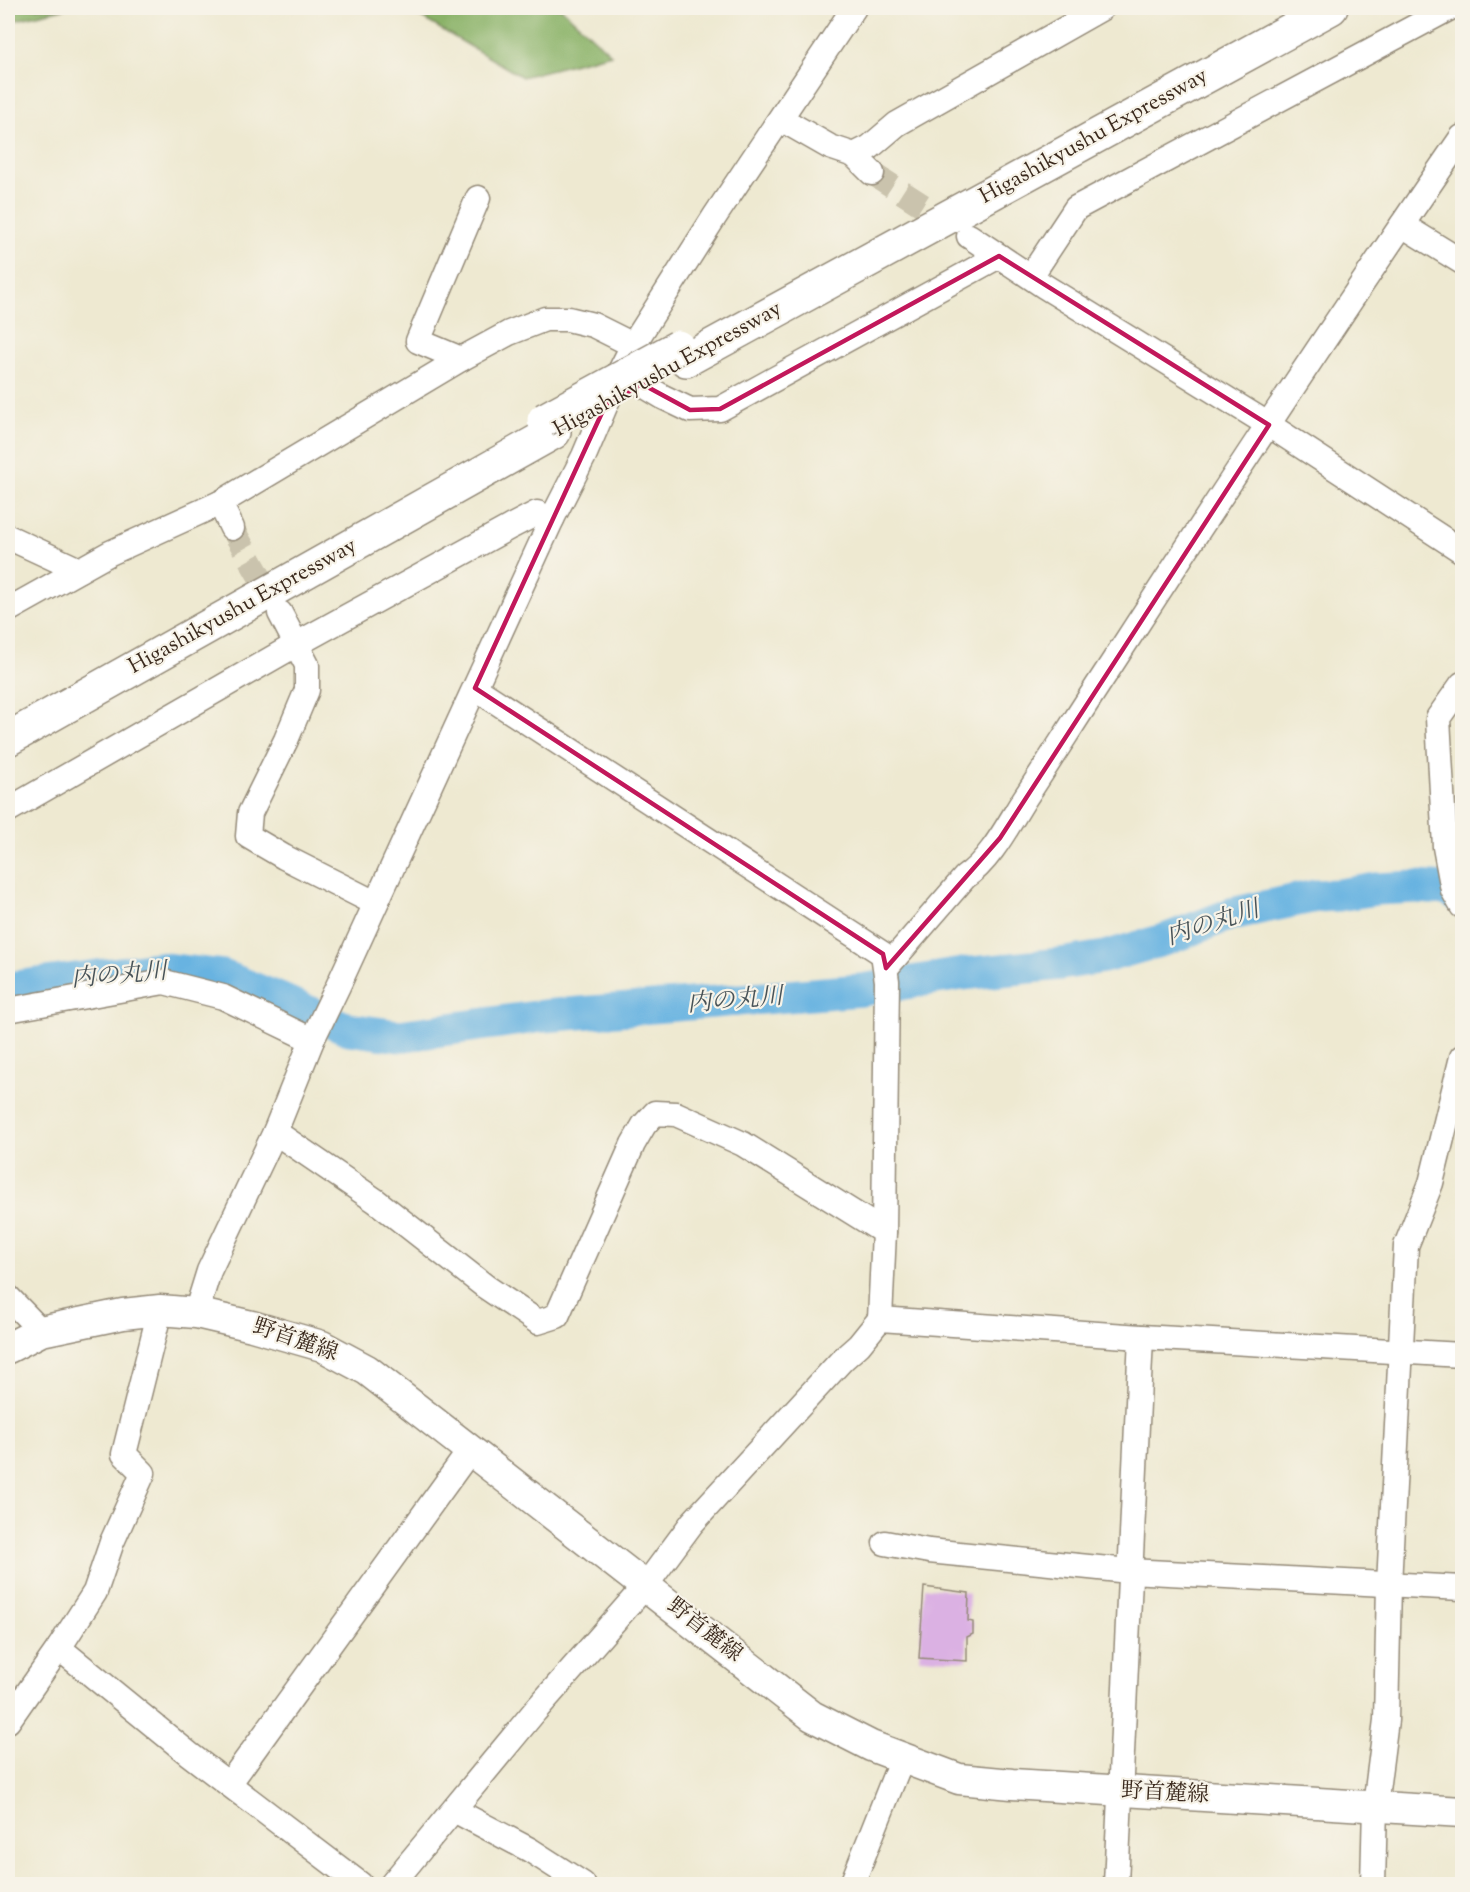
<svg xmlns="http://www.w3.org/2000/svg" width="1470" height="1892" font-family="'Sorts Mill Goudy','Noto Serif JP',serif">
<style>
.forest{fill:#8ab268;stroke:#626e43;stroke-width:1.5}
.lines{fill:none;stroke-linecap:round;stroke-linejoin:round}
.river{stroke:#68b3e1;stroke-width:33}
.building{fill:#dbb1e3}
.minor-tunnel{stroke:#cac3ad;stroke-width:24;stroke-dasharray:24 12;stroke-linecap:butt}
.minor-casing{stroke:#948a78;stroke-width:27}
.major-casing{stroke:#948a78;stroke-width:33}
.highway-casing{stroke:#948a78;stroke-width:36}
.minor{stroke:#fff;stroke-width:24}
.major{stroke:#fff;stroke-width:30}
.highway{stroke:#fff;stroke-width:33}
.highway-bridge-casing{stroke:#948a78;stroke-width:36;stroke-linecap:butt}
.highway-bridge{stroke:#fff;stroke-width:33}
.marked{fill:none;stroke:#c2185b;stroke-width:4.5;stroke-linejoin:round}
.labels{text-anchor:middle;dominant-baseline:central;stroke-width:4.5;stroke-linejoin:round;paint-order:stroke}
.street-label{font-size:22px;fill:#3b2a1e;stroke:#f7f3e8}
.water-label{font-size:24px;font-style:italic;fill:#485358;stroke:#f7f3e8}
</style>
<rect width="100%" height="100%" fill="#f7f3e8"/>
<filter id="ink" filterUnits="userSpaceOnUse"><feTurbulence type="fractalNoise" baseFrequency=".0167" numOctaves="2"/><feDisplacementMap in="SourceGraphic" scale="12" xChannelSelector="R" yChannelSelector="G"/><feConvolveMatrix kernelMatrix="1 2 1 2 8 2 1 2 1" color-interpolation-filters="sRGB"/></filter>
<filter id="wash" filterUnits="userSpaceOnUse"><feTurbulence type="fractalNoise" baseFrequency=".008" numOctaves="4" result="noise"/><feDisplacementMap in="SourceGraphic" scale="24" xChannelSelector="R" yChannelSelector="G"/><feGaussianBlur stdDeviation="1.35" result="paint"/><feColorMatrix in="noise" values="0 0 0 0 0 0 0 0 0 0 0 0 0 0 0 0 0 1.4 0 .05"/><feComposite in="paint" operator="in"/></filter>
<g filter="url(#wash)">
<rect width="100%" height="100%" fill="#eee9d1"/>
<g class="forest">
<path d="M8 8H66L8 22Z"/>
<path d="M405 8H561L611 54 522 77Z"/>
</g>
<g class="lines">
<path class="river" d="M8 988 156 968 223 976 282 1000 348 1029 399 1036 543 1016 861 990 962 974 1060 964 1104 957 1167 939 1231 914 1316 896 1339 895 1376 889 1416 887 1446 889 1462 898"/>
</g>
<g id="blocks">
<path class="building" d="M924 1587 969 1593 968 1621 973 1622V1634L967 1637V1661L919 1658Z"/>
</g>
</g>
<g filter="url(#ink)">
<use href="#blocks" fill-opacity="0" stroke="#948a78" stroke-width="1.5"/>
<g class="lines">
<g class="minor-tunnel">
<path d="M872 173 956 227"/>
<path d="M232 528 277 607"/>
</g>
<defs>
<g id="minor">
<path d="M781 119 830 147 854 155 872 173"/>
<path d="M854 155 870 147 897 124 1102 8"/>
<path d="M1402 225 1462 262"/>
<path d="M969 236 1044 286 1269 425 1462 551"/>
<path d="M1031 276 1076 208 1450 8"/>
<path d="M461 359 418 341 478 198"/>
<path d="M620 371 663 397 690 410 720 409 999 256"/>
<path d="M220 503 232 528"/>
<path d="M8 537 79 570"/>
<path d="M8 610 110 553 220 503 461 359 509 333 545 319H568L593 325 633 345"/>
<path d="M280 613 307 665V690L286 740 250 813 248 836 284 857 375 903"/>
<path d="M1462 684 1438 718 1445 847 1453 890 1462 906"/>
<path d="M8 810 297 644 510 527 537 513 552 519"/>
<path d="M886 968 965 877C990 861 1009 823 1025 798 1054 754 1082 709 1111 665 1226 487 1342 311 1462 137"/>
<path d="M8 1010 164 982 223 997 312 1040"/>
<path d="M275 1132 376 1201 486 1287 538 1322 557 1316 633 1144 644 1125 655 1113 676 1114 743 1144 884 1232"/>
<path d="M8 1297 41 1331"/>
<path d="M196 1313 209 1271 275 1132 312 1040 338 986 552 519 584 456 620 371 633 345 715 216 854 8"/>
<path d="M880 1319 1141 1337 1462 1355"/>
<path d="M885 1543 929 1551 1129 1571 1462 1588"/>
<path d="M59 1648 189 1754 360 1884"/>
<path d="M8 1721 59 1648 95 1592 112 1542 143 1473 124 1454 160 1310"/>
<path d="M229 1784 471 1449"/>
<path d="M454 1810 530 1850 583 1884"/>
<path d="M392 1884 535 1711 646 1585 692 1523 842 1360 859 1345 880 1319 884 1232 887 981 883 954 475 688"/>
<path d="M852 1884 902 1758"/>
<path d="M1116 1884 1141 1337"/>
<path d="M1373 1884 1375 1806 1386 1720 1389 1585 1406 1246 1431 1183 1462 1057"/>
</g>
<path id="major" d="M8 1348 41 1331 123 1314 160 1310 196 1313 252 1326 322 1346 367 1370 812 1716 871 1746 959 1779 1012 1784 1462 1812"/>
<g id="highway">
<path d="M686 360 1331 8"/>
<path d="M8 739 554 432"/>
</g>
</defs>
<use href="#minor" class="minor-casing"/>
<use href="#major" class="major-casing"/>
<use href="#highway" class="highway-casing"/>
<use href="#minor" class="minor"/>
<use href="#major" class="major"/>
<use href="#highway" class="highway"/>
<defs>
<path id="highway-bridge" d="M544 420 678 347"/>
</defs>
<use href="#highway-bridge" class="highway-bridge-casing"/>
<use href="#highway-bridge" class="highway-bridge"/>
</g>
</g>
<path class="marked" d="M999 256 1269 425 1000 838 886 968 883 954 475 688 606 404 642 384 690 410 720 409Z"/>
<g class="labels">
<g class="street-label">
<text transform="translate(1094 137) rotate(-29)">Higashikyushu Expressway</text>
<text transform="translate(668 370) rotate(-29)">Higashikyushu Expressway</text>
<text transform="translate(243 607) rotate(-29)">Higashikyushu Expressway</text>
<text transform="translate(295 1341) rotate(19)">野首麓線</text>
<text transform="translate(704 1631) rotate(38)">野首麓線</text>
<text transform="translate(1165 1794) rotate(3)">野首麓線</text>
</g>
<g class="water-label">
<text transform="translate(1213 924) rotate(-18)">内の丸川</text>
<text transform="translate(119 976) rotate(-5)">内の丸川</text>
<text transform="translate(735 1001) rotate(-5)">内の丸川</text>
</g>
</g>
<rect width="1470" height="1892" fill="none" stroke="#f7f3e8" stroke-width="30"/>
</svg>
